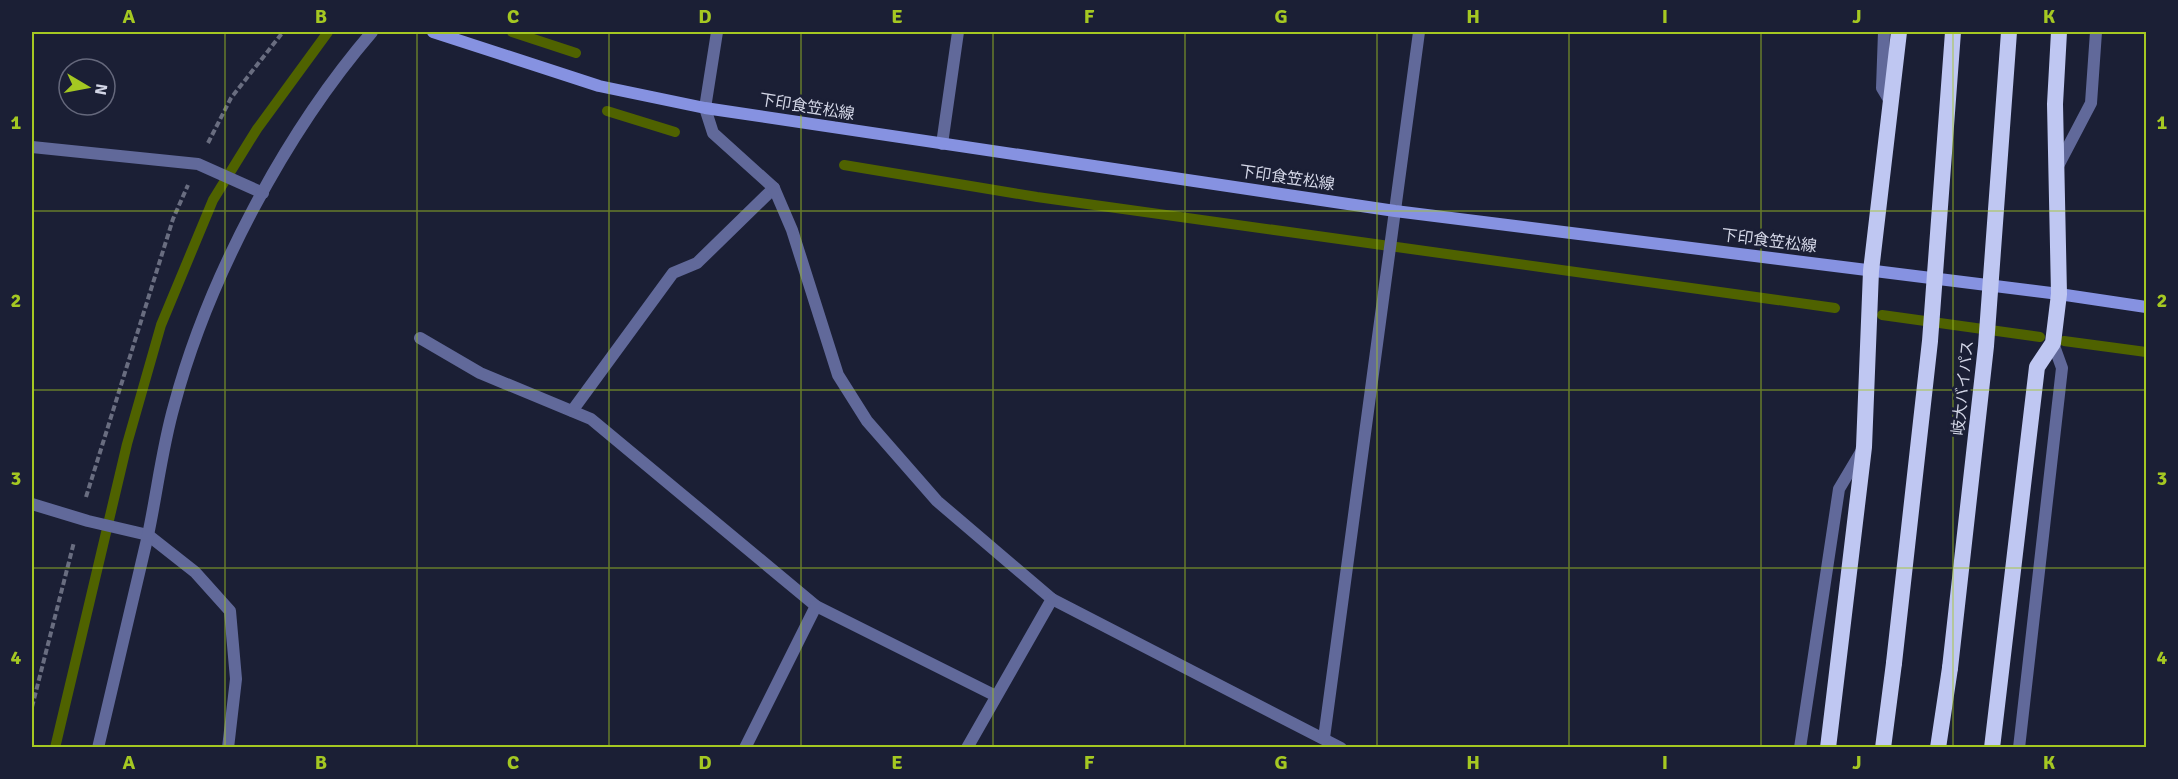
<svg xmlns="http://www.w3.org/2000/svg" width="2178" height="779" font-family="Signika,'Noto Sans JP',sans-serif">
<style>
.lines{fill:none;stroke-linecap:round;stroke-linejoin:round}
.stream{stroke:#4f6200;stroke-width:10}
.path{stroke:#696d80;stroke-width:4;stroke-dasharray:6 3;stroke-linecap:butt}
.service{stroke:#61699a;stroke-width:12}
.minor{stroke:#61699a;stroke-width:12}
.secondary{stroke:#8692e1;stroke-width:12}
.trunk{stroke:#bfc7f2;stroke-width:16}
.trunk-bridge{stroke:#bfc7f2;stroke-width:16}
.grid{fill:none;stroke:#a5c822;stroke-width:1.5;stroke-opacity:0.55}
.labels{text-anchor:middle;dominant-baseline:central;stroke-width:6;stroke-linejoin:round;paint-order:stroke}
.street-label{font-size:16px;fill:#d3d6e6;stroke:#1b1f35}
.neatline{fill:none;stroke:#a5c822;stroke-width:2}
.grid-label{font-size:20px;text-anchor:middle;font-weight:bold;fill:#a5c822}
</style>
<rect width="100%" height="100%" fill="#1b1f35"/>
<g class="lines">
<g class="stream">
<path d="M512 32 576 53"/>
<path d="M607 111 675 132"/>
<path d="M844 165 1037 197 1835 308"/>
<path d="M1882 315 2040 337"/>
<path d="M2064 341 2146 352"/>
<path d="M55 748 127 444 161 325 213 200 257 129 328 32"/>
</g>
<g class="path">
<path d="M208 143 231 98 283 32"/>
<path d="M86 497 173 219 188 185"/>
<path d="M32 707 74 542"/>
</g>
<g class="service">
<path d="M420 338 480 373 591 419 816 606 996 696"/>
<path d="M572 411 673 273 697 263 774 188"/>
<path d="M745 748 816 606"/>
</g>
<g class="minor">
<path d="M717 32 705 108 713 133 774 188 792 230 838 375 867 421 937 501 1052 599 1341 748"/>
<path d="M1884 32 1882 88 1891 103"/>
<path d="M942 144 958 32"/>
<path d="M32 147 198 164 263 193"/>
<path d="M2058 166 2091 103 2096 32"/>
<path d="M32 504 88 521 148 535 195 572 230 611 236 679 228 748"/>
<path d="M1324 738 1419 32"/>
<path d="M98 748C114 677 132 606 148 535 157 493 162 448 174 406 208 278 286 132 372 32"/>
<path d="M967 748 1052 599"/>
<path d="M1800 748 1839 489 1861 452"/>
<path d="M2019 748 2062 368 2053 343"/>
</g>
<path class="secondary" d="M433 32 599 86 705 108 1395 211 2059 294 2146 307"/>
<g class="trunk">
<path d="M1828 748 1864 447 1871 271 1899 32"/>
<path d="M1883 748 1894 663"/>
<path d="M1938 748 1950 668"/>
<path d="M1992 748 2037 367 2053 343 2059 294 2055 104 2059 32"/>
</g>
<g class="trunk-bridge">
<path d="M1894 663 1930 341 1953 32"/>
<path d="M1950 668 1986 346 2009 32"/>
</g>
</g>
<path class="grid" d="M225 32V748M417 32V748M609 32V748M801 32V748M993 32V748M1185 32V748M1377 32V748M1569 32V748M1761 32V748M1953 32V748M32 211H2146M32 390H2146M32 568H2146"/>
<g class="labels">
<g class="street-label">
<text transform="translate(807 107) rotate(9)">下印食笠松線</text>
<text transform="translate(1287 178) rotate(8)">下印食笠松線</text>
<text transform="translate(1769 241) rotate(7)">下印食笠松線</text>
<text transform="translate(1963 388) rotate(-84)">岐大バイパス</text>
</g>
</g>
<rect width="2178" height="779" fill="none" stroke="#1b1f35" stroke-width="66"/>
<g transform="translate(87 87) rotate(100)"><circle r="28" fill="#1b1f35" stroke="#65687c" stroke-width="1.5"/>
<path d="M0-4.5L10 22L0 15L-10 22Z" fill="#a5c822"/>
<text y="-9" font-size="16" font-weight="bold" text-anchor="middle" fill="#d3d6e6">N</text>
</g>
<rect x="33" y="33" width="2112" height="713" class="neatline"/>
<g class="grid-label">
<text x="129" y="23">A</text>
<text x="321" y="23">B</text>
<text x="513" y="23">C</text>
<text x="705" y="23">D</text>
<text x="897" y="23">E</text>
<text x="1089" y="23">F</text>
<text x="1281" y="23">G</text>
<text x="1473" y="23">H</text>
<text x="1665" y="23">I</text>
<text x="1857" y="23">J</text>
<text x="2049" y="23">K</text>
<text x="16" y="129">1</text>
<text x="2162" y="129">1</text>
<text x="16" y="307">2</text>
<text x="2162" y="307">2</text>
<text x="16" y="485">3</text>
<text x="2162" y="485">3</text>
<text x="16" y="664">4</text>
<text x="2162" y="664">4</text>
<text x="129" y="769">A</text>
<text x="321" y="769">B</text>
<text x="513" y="769">C</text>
<text x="705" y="769">D</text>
<text x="897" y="769">E</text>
<text x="1089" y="769">F</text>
<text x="1281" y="769">G</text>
<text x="1473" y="769">H</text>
<text x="1665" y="769">I</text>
<text x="1857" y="769">J</text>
<text x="2049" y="769">K</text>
</g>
</svg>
